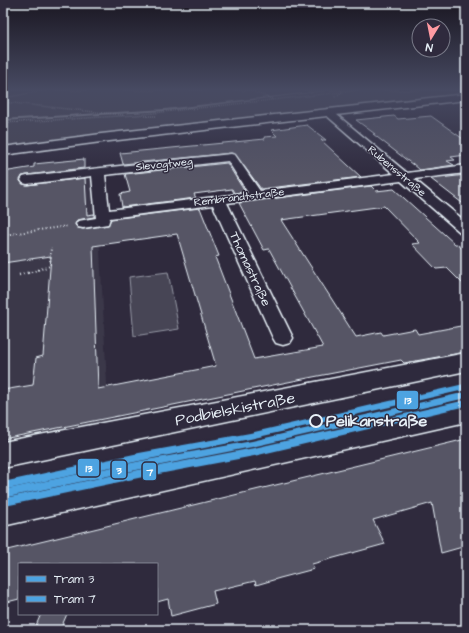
<svg xmlns="http://www.w3.org/2000/svg" width="469" height="633" font-family="'Architects Daughter',sans-serif">
<style>
.built{fill:#3b3749}
.green{fill:#464455;stroke:#979aa6}
.lines{fill:none;stroke-linecap:round;stroke-linejoin:round}
.stream{fill:#9c9fab;fill-rule:evenodd}
.building{fill:#575565;stroke:#e8f1f8;fill-rule:evenodd}
.minor-casing{stroke:#e8f1f8;stroke-width:3}
.tertiary-casing{stroke:#e8f1f8;stroke-width:3}
.secondary-casing{stroke:#e8f1f8;stroke-width:3}
.path-far3{stroke:#e8f1f8;stroke-width:1.5;stroke-dasharray:0.5 1.5;stroke-linecap:butt}
.path-far2{stroke:#e8f1f8;stroke-width:2;stroke-dasharray:1 2.5;stroke-linecap:butt}
.path-far1{stroke:#e8f1f8;stroke-width:2.5;stroke-dasharray:1 3;stroke-linecap:butt}
.path{stroke:#e8f1f8;stroke-width:3;stroke-dasharray:1.5 4;stroke-linecap:butt}
.minor{fill:#2f2a3d;fill-rule:evenodd}
.tertiary{fill:#2f2a3d;fill-rule:evenodd}
.secondary{fill:#2f2a3d;fill-rule:evenodd}
.tram-1-casing{stroke:#2f2a3d;stroke-width:3}
.tram-2-casing{stroke:#2f2a3d;stroke-width:3}
.tram-3-casing{stroke:#2f2a3d;stroke-width:3}
.tram-1{fill:#4da3e1;fill-rule:evenodd}
.tram-2{fill:#4da3e1;fill-rule:evenodd}
.tram-3{fill:#4da3e1;fill-rule:evenodd}
.stop-dot{fill:#2f2a3d;stroke:#e8f1f8;stroke-width:2}
.labels{text-anchor:middle;dominant-baseline:central;stroke-width:3;stroke-linejoin:round;paint-order:stroke}
.far-street-label{font-size:11px;fill:#e8f1f8;stroke:#2f2a3d}
.street-label{font-size:13px;fill:#e8f1f8;stroke:#2f2a3d}
.near-street-label{font-size:16px;fill:#e8f1f8;stroke:#2f2a3d}
.near-stop-label{font-size:16px;font-weight:bold;fill:#e8f1f8;stroke:#2f2a3d;text-anchor:start}
.line-badge{stroke:#2f2a3d;stroke-width:1.5}
.badge-label{font-size:11px;text-anchor:middle;font-weight:bold;fill:#fff}
</style>
<rect width="100%" height="100%" fill="#2f2a3d"/>
<filter id="ink" filterUnits="userSpaceOnUse"><feTurbulence type="fractalNoise" baseFrequency=".025" numOctaves="2"/><feDisplacementMap in="SourceGraphic" scale="8" xChannelSelector="R" yChannelSelector="G"/><feConvolveMatrix kernelMatrix="1 2 1 2 8 2 1 2 1" color-interpolation-filters="sRGB"/></filter>
<g filter="url(#ink)">
<path class="built" d="M96 175 109 421 3 443V183Z"/>
<g class="green">
<path d="M3 90H466V97L3 151Z"/>
<path d="M168 272 179 329 134 336 129 277Z"/>
</g>
<g class="lines">
<path class="stream" d="M328 90H335L165 111 3 121V119L165 109Z"/>
</g>
<g class="building">
<path d="M394 116 398 119 431 116 466 141V155L451 157 455 160 447 161 454 165 420 170 412 163 413 165 373 134H375L356 120Z"/>
<path d="M307 125 326 140H321L361 177 261 189 235 154 231 153 123 164 120 153 265 139 264 137 277 136 271 130Z"/>
<path d="M84 159V168L27 175 22 176 20 181 23 184 27 185 85 178 87 215 94 214V217L77 220 75 225 78 228 83 229 108 225 111 219 200 208 219 256 215 257 254 359 323 347 269 249 264 250 239 203 371 186 376 191 394 189 455 244H457L466 252V287L447 268 436 269 412 244 420 243 384 206 281 220 356 337 381 332 383 335 415 329 418 334 466 325V352L404 363 401 360 313 377 3 439V390L33 385 36 358 43 356 51 256 3 263V172L34 167V164ZM177 234 216 366 98 389 93 246Z"/>
<path d="M227 163 245 192 234 193 232 189 194 194 196 198 122 207 120 194 130 192 125 174Z"/>
<path d="M466 175V206L431 179Z"/>
<path d="M466 439V546L441 553 432 503 373 520 385 544 312 564 314 569 280 578 256 585 255 581 213 591 216 604 171 616 168 599 157 602V564H19V599L3 603V551Z"/>
<path d="M41 614H67L60 630H34Z"/>
</g>
<g class="lines">
<defs>
<path id="minor" d="M328 109 331 110 407 173 466 165V173L414 179 466 222V235L461 233 401 181 227 203 293 338 290 343 283 345 276 343 273 338 213 205 110 218 108 224 83 228 78 227 76 224 78 221 96 218 92 176 27 184 23 183 21 180 23 177 27 176 231 154 235 155 260 191 394 174 325 114 323 112ZM228 161 248 193 109 210 105 175Z"/>
<path id="tertiary" d="M466 94V100L101 142 3 155V147L101 134Z"/>
<g id="secondary">
<path d="M466 353V371L3 468V442Z"/>
<path d="M466 400V422L3 526V494Z"/>
</g>
</defs>
<use href="#minor" class="minor-casing"/>
<use href="#tertiary" class="tertiary-casing"/>
<use href="#secondary" class="secondary-casing"/>
<g class="path-far3">
<path d="M249 90 272 99"/>
<path d="M308 90 312 94"/>
<path d="M335 97 342 92 341 90"/>
<path d="M3 98 47 90"/>
<path d="M3 102 124 115"/>
<path d="M145 116H156"/>
<path d="M3 123 136 115 361 90"/>
</g>
<g class="path-far2">
<path d="M3 235 68 226"/>
<path d="M28 273 50 266 51 247"/>
</g>
<path class="path-far1" d="M19 275 31 272"/>
<path class="path" d="M440 391 466 386"/>
<use href="#minor" class="minor"/>
<use href="#tertiary" class="tertiary"/>
<use href="#secondary" class="secondary"/>
<defs>
<path id="tram-1" d="M466 392V398L252 447 141 469 3 498V490L141 461 252 441Z"/>
<path id="tram-2" d="M466 400V406L254 456 143 477 5 506 3 505V499L5 498 143 469 254 448Z"/>
<path id="tram-3" d="M464 384 466 385V389L464 390 250 439 139 461 3 490V482L139 453 250 433Z"/>
</defs>
<use href="#tram-1" class="tram-1-casing"/>
<use href="#tram-2" class="tram-2-casing"/>
<use href="#tram-3" class="tram-3-casing"/>
<use href="#tram-1" class="tram-1"/>
<use href="#tram-2" class="tram-2"/>
<use href="#tram-3" class="tram-3"/>
</g>
</g>
<linearGradient id="sky" x2="0" y2="1"><stop stop-color="#1a1722"/><stop offset="0.5" stop-color="#474a62"/><stop offset="1" stop-color="#474a62" stop-opacity="0"/></linearGradient>
<rect width="469" height="179" fill="url(#sky)"/>
<circle class="stop-dot" cx="316" cy="421" r="6"/>
<g class="labels">
<g class="far-street-label">
<text transform="translate(164 164) rotate(-6)">Slevogtweg</text>
<text transform="translate(397 171) rotate(40)">Rubensstraße</text>
<text transform="translate(239 197) rotate(-7)">Rembrandtstraße</text>
</g>
<g class="street-label">
<text transform="translate(250 269) rotate(65)">Thomastraße</text>
</g>
<g class="near-street-label">
<text transform="translate(235 409) rotate(-11)">Podbielskistraße</text>
</g>
<g class="near-stop-label">
<text x="326" y="421">Pelikanstraße</text>
</g>
</g>
<g class="line-badge">
<rect x="396" y="390" width="23" height="20" rx="4" fill="#4da3e1"/>
<rect x="77" y="458" width="23" height="19" rx="4" fill="#4da3e1"/>
<rect x="111" y="460" width="16" height="19" rx="4" fill="#4da3e1"/>
<rect x="142" y="462" width="15" height="19" rx="4" fill="#4da3e1"/>
</g>
<g class="badge-label">
<text x="408" y="404">13</text>
<text x="89" y="472">13</text>
<text x="119" y="474">3</text>
<text x="150" y="476">7</text>
</g>
<rect width="469" height="633" fill="none" stroke="#2f2a3d" stroke-width="16"/>
<rect x="8" y="8" width="453" height="617" fill="none" stroke="#e8f1f8" stroke-width="1.5" filter="url(#ink)"/>
<rect x="18" y="563" width="140" height="52" fill="#2f2a3d" stroke="#797a88"/>
<rect x="26" y="576" width="20" height="6" fill="#4da3e1" stroke="#797a88"/>
<text x="54" y="583" font-size="12" fill="#e8f1f8">Tram 3</text>
<rect x="26" y="596" width="20" height="6" fill="#4da3e1" stroke="#797a88"/>
<text x="54" y="603" font-size="12" fill="#e8f1f8">Tram 7</text>
<g transform="translate(431 38) rotate(190)"><circle r="19" fill="#2f2a3d" stroke="#797a88"/>
<path d="M0-3L7 15L0 10L-7 15Z" fill="#ff9aa2"/>
<text y="-6" font-size="11" font-weight="bold" text-anchor="middle" fill="#e8f1f8">N</text>
</g>
</svg>
